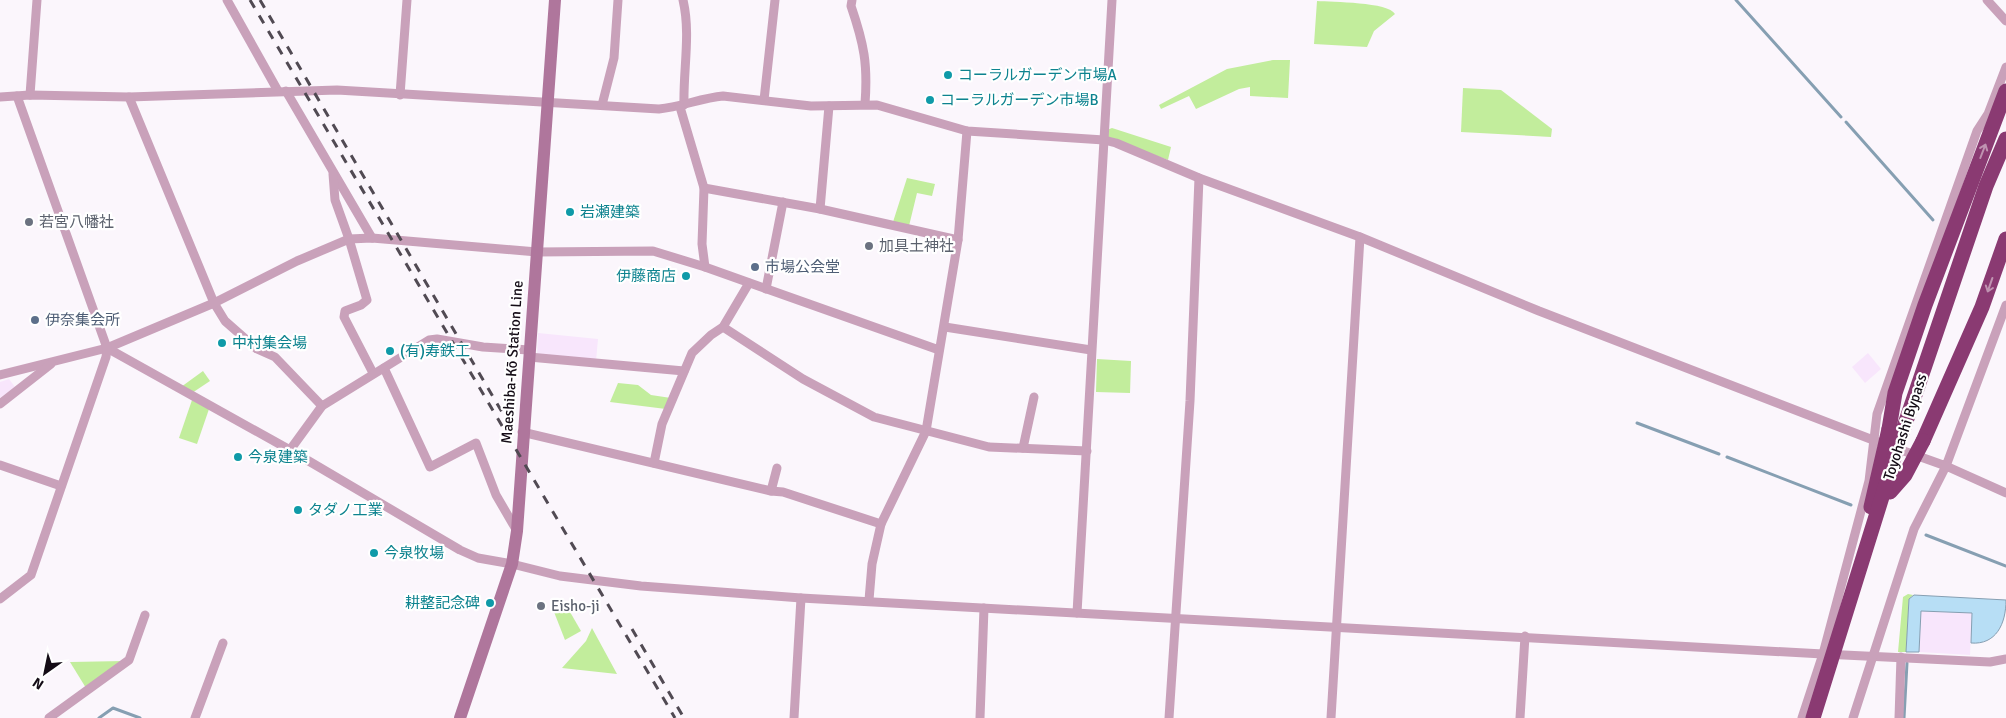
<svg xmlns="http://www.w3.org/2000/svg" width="2006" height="718" font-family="Signika,'Noto Sans JP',sans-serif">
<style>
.built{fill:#f8e6fc}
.green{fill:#c2ed9c}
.water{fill:#b7def5;stroke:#869fb2}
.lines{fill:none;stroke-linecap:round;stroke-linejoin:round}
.stream{stroke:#869fb2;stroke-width:3}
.street{stroke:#c9a1ba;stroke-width:9}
.secondary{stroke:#af769c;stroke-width:12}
.highway{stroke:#8a3a72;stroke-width:15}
.rail{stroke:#514a53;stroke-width:3;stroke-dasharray:9 9;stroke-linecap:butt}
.highway-bridge{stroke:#8a3a72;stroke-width:15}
.oneway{stroke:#bf93b1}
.culture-dot{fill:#0f9aa8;stroke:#fff;stroke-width:2}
.worship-dot{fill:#6b7280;stroke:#fff;stroke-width:2}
.service-dot{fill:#5c6f8a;stroke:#fff;stroke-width:2}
.labels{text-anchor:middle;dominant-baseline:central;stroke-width:4.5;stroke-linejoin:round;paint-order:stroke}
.culture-label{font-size:15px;fill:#0d838f;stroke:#fff;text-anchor:start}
.worship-label{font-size:15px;fill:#5b616d;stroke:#fff;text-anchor:start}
.service-label{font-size:15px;fill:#4e5e75;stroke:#fff;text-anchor:start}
.street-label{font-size:15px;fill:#140c16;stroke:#fff}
</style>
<rect width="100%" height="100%" fill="#fbf6fc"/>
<g class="built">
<path d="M538 333 598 339 596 361 537 355Z"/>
<path d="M1868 353 1881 369 1865 383 1852 367Z"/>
<path d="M9 379 15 387 0 398V382Z"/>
<path d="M1921 611 1972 613 1970 655 1919 652Z"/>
</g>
<g class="green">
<path d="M1317 1C1332 2 1389 2 1395 14L1374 31 1367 47 1314 44Z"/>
<path d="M1273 60H1290L1288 98 1250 96V87L1239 89 1196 109 1189 96 1161 109 1159 105 1227 69Z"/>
<path d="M1463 88 1501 90 1552 129 1551 137 1461 132Z"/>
<path d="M1112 128 1171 147 1168 160 1106 137 1107 130Z"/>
<path d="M907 178 935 184 932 196 917 193 909 226 893 222Z"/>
<path d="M1097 359 1131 361 1130 393 1096 392Z"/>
<path d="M203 371 210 381 192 393 181 387Z"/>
<path d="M618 383 638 385 651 395 671 398 666 409 610 402Z"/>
<path d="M192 400 209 409 197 444 179 438Z"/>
<path d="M1908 594 1913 595 1909 599 1906 652H1898L1903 597Z"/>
<path d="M566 605 581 631 565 640 554 612Z"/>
<path d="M592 628 617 674 562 668 586 641Z"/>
<path d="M124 661 86 688 70 662Z"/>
</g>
<path class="water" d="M1914 595 2006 600C2006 624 1996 645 1971 643L1972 613 1921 611 1919 652H1906L1909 599Z"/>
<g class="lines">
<g class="stream">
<path d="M1736 0 1841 117"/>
<path d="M1846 122 1933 220"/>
<path d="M1637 423 1719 454"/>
<path d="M1727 457 1851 505"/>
<path d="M1926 535 2006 566"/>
<path d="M99 718 113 708 140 718"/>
<path d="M1904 718 1907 663"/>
</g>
<g class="street">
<path d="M227 0 278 91"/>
<path d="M683 0C691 34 683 70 684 105"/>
<path d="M852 0 851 6C864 44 868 64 865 104"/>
<path d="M1987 0 2006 21"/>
<path d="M286 91 372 238"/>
<path d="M30 95 37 0"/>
<path d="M400 95 407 0"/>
<path d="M0 97 30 95 129 97 337 90 659 109C681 107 701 98 723 96L811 106 877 105 967 131 1104 140 1116 143 1199 178 1360 237 1539 311 1873 440 1946 466 2006 305"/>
<path d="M129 97 214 303 225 321 257 349 275 357 322 406"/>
<path d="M764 100 775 0"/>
<path d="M602 105 614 58 618 0"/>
<path d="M680 107 704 188 702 244 705 267"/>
<path d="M333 174 335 200 349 239 367 300 361 305 345 311 344 317 373 373"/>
<path d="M704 188 820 209 958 240"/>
<path d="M820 209 829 106"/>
<path d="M766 289 783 202"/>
<path d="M723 327 803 379 874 417 989 447 1087 451"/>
<path d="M945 327 1091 350"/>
<path d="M107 348 290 450 460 550 478 558 512 564 560 576 641 586 801 598 1823 654 1990 662 2006 659"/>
<path d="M529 357 684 371"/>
<path d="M384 368 430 467 476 443 496 495 517 531"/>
<path d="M0 375 107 348 214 303 297 261 349 239 372 238 537 252 653 251 705 267 939 350"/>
<path d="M0 404 51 364"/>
<path d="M522 432 771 491 783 492 881 524"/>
<path d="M1023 448 1034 397"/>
<path d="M290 450 322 406 429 340 437 339 483 347 529 350"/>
<path d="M654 463 662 424 692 353 711 335 723 327 749 283"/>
<path d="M0 465 61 486"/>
<path d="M771 491 777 468"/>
<path d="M0 599 31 575 106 357 107 348 17 96"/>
<path d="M869 600 872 564 881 524 926 431 958 240 967 131"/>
<path d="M1077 613 1112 0"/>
<path d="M49 718 129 660 145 615"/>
<path d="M195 718 223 643"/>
<path d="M794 718 801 598"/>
<path d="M980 718 984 608"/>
<path d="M1169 718 1190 401 1199 178"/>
<path d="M1331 718 1360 237"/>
<path d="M1520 718 1525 636"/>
<path d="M1802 718 1823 654 1869 481 1877 414 1977 131 1988 114 2006 67"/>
<path d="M1853 718 1914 529 1946 466 2006 493"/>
<path d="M1899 718 1901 657"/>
</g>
<path class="secondary" d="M460 718 512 564 517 531 555 0"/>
<g class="highway">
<path d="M1889 429 1895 393 1925 305 2006 91"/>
<path d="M1902 433 1986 186 2006 139"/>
<path d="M1923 441 1982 307 2006 239"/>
</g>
<g class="rail">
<path d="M250 0 675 718"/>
<path d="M260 0 509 424"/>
<path d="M632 629 684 718"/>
</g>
<g class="highway-bridge">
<path d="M1890 492 1905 475 1923 441"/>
<path d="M1871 507 1889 429"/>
<path d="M1813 718 1902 433"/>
</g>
</g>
<defs><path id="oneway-shaft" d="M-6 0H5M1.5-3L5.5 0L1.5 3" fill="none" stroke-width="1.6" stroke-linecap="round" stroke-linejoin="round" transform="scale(1.25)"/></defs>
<g class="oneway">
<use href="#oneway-shaft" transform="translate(1983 151) rotate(-69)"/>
<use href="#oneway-shaft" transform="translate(1990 285) rotate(109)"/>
</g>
<g class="culture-dot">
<circle cx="948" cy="75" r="5"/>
<circle cx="930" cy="100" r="5"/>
<circle cx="570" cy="212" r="5"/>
<circle cx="686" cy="276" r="5"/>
<circle cx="222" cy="343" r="5"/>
<circle cx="390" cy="351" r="5"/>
<circle cx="238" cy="457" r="5"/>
<circle cx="298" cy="510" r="5"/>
<circle cx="374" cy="553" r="5"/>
<circle cx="490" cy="603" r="5"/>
</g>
<g class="worship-dot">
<circle cx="29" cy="222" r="5"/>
<circle cx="869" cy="246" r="5"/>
<circle cx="541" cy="606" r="5"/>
</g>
<g class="service-dot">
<circle cx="755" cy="267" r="5"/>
<circle cx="35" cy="320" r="5"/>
</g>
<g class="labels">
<g class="culture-label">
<text x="958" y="75">コーラルガーデン市場A</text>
<text x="940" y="100">コーラルガーデン市場B</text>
<text x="580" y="212">岩瀬建築</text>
<text x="676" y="276" text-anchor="end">伊藤商店</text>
<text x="232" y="343">中村集会場</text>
<text x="400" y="351">(有)寿鉄工</text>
<text x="248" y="457">今泉建築</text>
<text x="308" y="510">タダノ工業</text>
<text x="384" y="553">今泉牧場</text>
<text x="480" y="603" text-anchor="end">耕整記念碑</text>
</g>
<g class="worship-label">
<text x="39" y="222">若宮八幡社</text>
<text x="879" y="246">加具土神社</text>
<text x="551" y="606">Eisho-ji</text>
</g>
<g class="service-label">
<text x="765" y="267">市場公会堂</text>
<text x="45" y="320">伊奈集会所</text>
</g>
<g class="street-label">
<text transform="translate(512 362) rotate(-86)">Maeshiba-Kō Station Line</text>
<text transform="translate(1905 427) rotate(-72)">Toyohashi Bypass</text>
</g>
</g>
<g transform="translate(45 673) rotate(213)" stroke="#ffffff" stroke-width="4" paint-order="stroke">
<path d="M0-4L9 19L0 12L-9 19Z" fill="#140c16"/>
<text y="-8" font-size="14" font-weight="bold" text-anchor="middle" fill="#140c16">N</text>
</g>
</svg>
